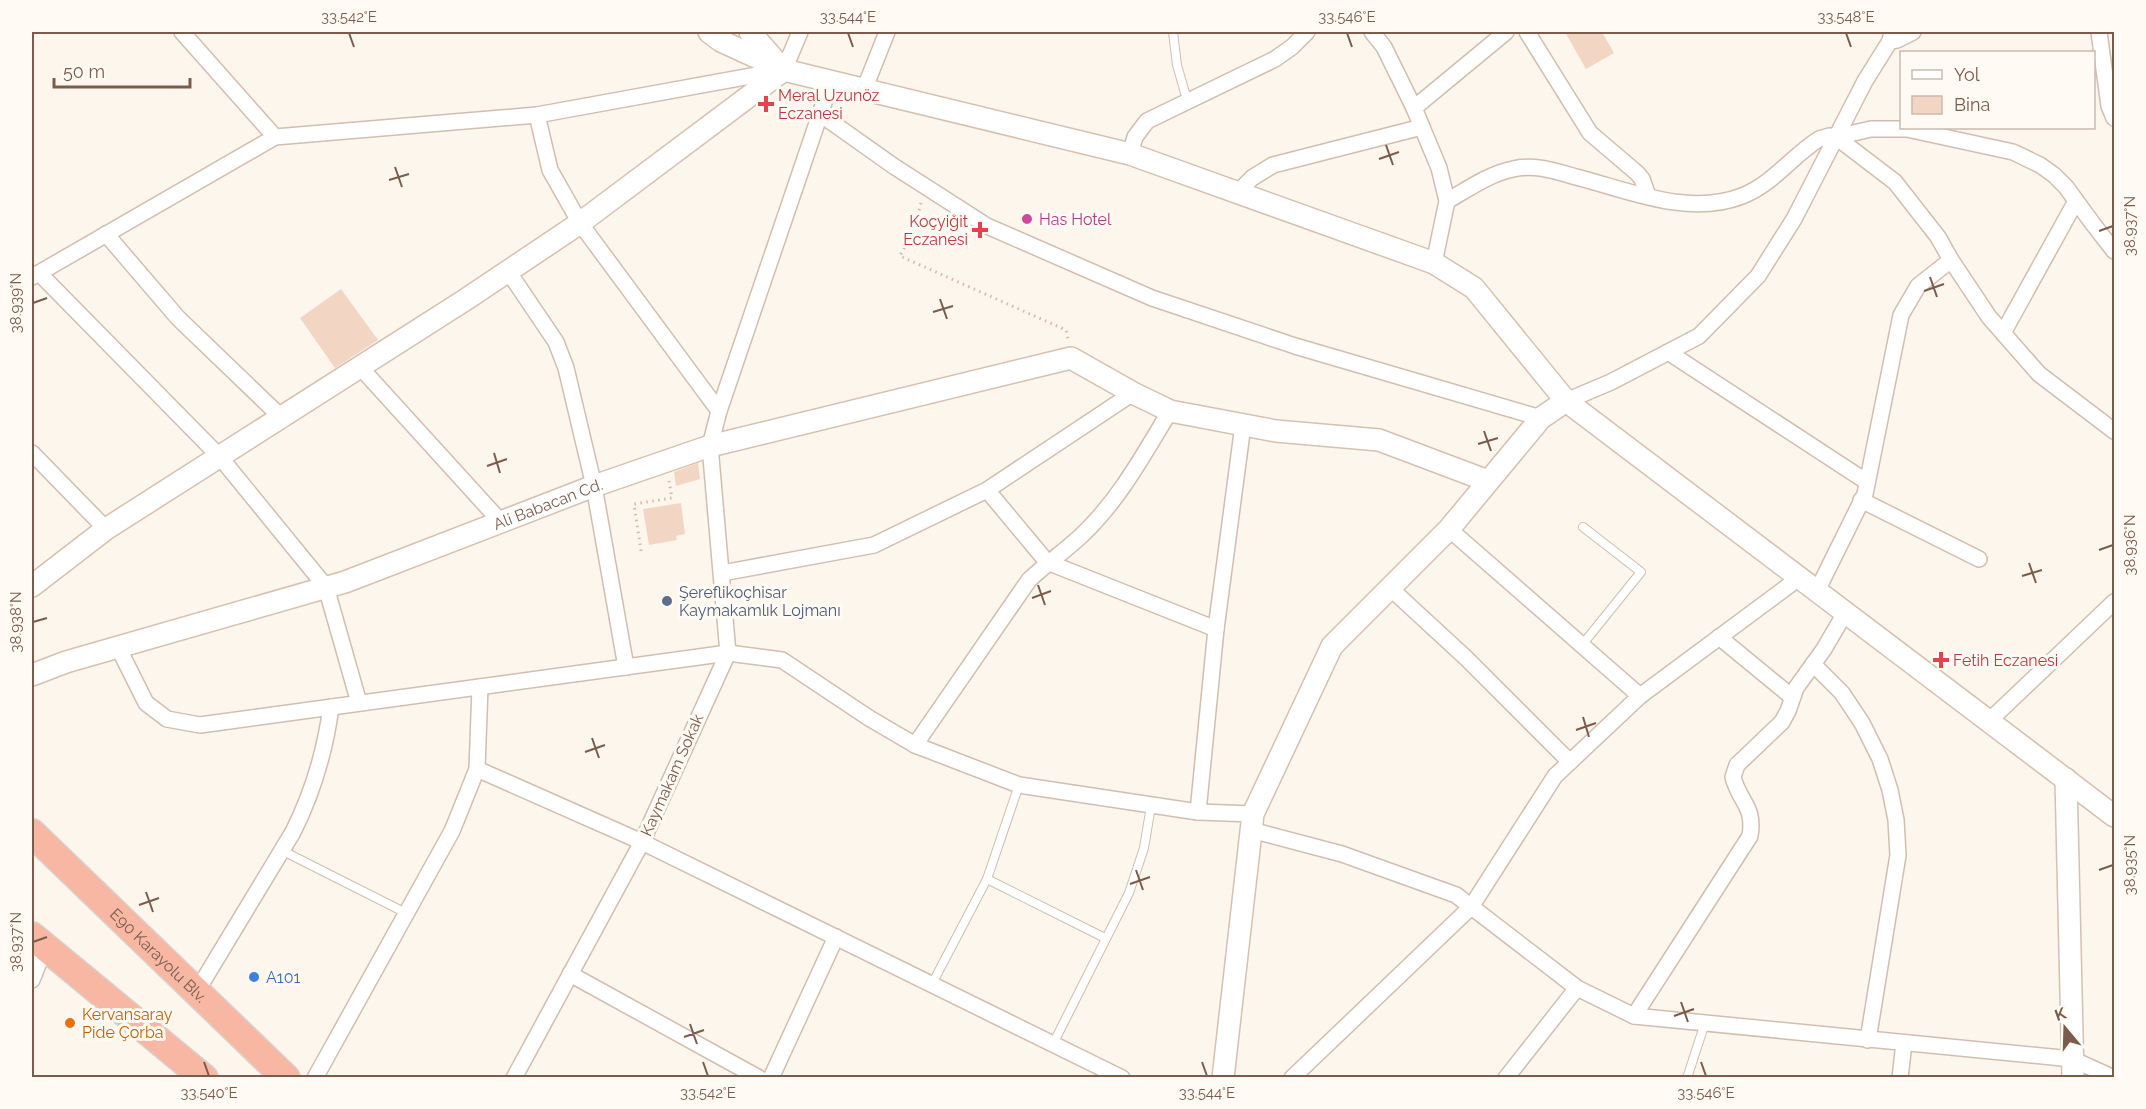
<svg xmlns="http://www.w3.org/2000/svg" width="2146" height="1109" font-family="Raleway,sans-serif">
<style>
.building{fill:#f3d5c3}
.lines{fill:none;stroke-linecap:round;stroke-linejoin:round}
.lane-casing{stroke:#d1beb0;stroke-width:10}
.street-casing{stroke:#d1beb0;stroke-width:18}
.secondary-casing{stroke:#d6c0b0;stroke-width:24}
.highway-casing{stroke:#dad1cd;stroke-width:30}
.path{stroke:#d9b8a5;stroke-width:3;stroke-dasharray:1.5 4.5;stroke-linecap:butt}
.lane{stroke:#fff;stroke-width:8}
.street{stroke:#fff;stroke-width:15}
.secondary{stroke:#fff;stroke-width:21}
.highway{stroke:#f7b7a3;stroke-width:27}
.ticks{fill:none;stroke:#7a5c4d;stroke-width:2}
.health-dot{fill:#e0444e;stroke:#fffaf3;stroke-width:2}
.hotel-dot{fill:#d1479c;stroke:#fffaf3;stroke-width:2}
.service-dot{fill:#5c6f8a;stroke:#fffaf3;stroke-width:2}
.shop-dot{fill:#3f7fe0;stroke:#fffaf3;stroke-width:2}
.food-dot{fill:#e8710a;stroke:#fffaf3;stroke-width:2}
.labels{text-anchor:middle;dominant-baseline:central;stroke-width:6;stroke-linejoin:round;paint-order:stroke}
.health-label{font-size:16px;fill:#be3a42;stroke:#fffaf3;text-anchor:start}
.hotel-label{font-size:16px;fill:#b23c85;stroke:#fffaf3;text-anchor:start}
.street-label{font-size:16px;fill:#7a5c4d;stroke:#fffaf3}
.service-label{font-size:16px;fill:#4e5e75;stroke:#fffaf3;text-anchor:start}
.shop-label{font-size:16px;fill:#366cbe;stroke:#fffaf3;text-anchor:start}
.food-label{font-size:16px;fill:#c56008;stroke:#fffaf3;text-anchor:start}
.neatline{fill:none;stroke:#7a5c4d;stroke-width:2}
.ticks-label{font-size:15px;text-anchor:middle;fill:#7a5c4d}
</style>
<rect width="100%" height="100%" fill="#fdf6ec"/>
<g class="building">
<path d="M1565 32H1602L1614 53 1586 69Z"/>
<path d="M341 289 378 340 335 368 300 318Z"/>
<path d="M698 463 700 479 676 486 674 472Z"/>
<path d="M681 503 685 534 676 536 677 540 649 545 643 509Z"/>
</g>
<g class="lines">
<defs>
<g id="lane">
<path d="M1173 32 1177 65 1187 100"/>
<path d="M1582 645 1641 572 1583 527"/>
<path d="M281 850 406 913"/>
<path d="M987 879 1105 938"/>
<path d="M932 984 987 879 1019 785"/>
<path d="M1053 1044 1129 893 1144 848 1151 806"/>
<path d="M1687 1078 1705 1023"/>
</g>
<g id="street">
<path d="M182 32 275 137"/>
<path d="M1372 32 1384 47 1414 108 1439 168 1447 201 1434 263"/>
<path d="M1527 32 1590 133 1637 173 1642 179 1648 196"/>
<path d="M2099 32 2109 106 2114 118"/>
<path d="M1890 41 1897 40 1913 32"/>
<path d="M864 90 887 32"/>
<path d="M1414 108 1506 32"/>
<path d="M820 114 895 167 987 226 1152 298 1295 346 1541 418"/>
<path d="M1836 137 1895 182 1938 237 1951 260 1989 317 2039 374 2114 431"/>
<path d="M1130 154 1135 137 1147 121 1275 59 1292 47 1307 32"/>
<path d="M1238 192 1252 178 1273 165 1422 127"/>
<path d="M1447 201C1468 189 1489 174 1513 169 1535 164 1555 171 1576 177 1628 190 1688 217 1742 196 1773 184 1792 156 1819 139L1829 136 1836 137 1871 129H1907L2013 152 2040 165 2054 175 2066 187 2093 224 2114 251"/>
<path d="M106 234 178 318 281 417"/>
<path d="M508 271 556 342 566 368 594 486 626 667"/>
<path d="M39 273 220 457 326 587 359 703"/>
<path d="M32 277 275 137 537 115 784 70 800 32"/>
<path d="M2003 333 2076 201"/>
<path d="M1668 352 1867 482"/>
<path d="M360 367 501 522"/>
<path d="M1566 401 1611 382 1699 336 1758 276 1794 219 1865 81 1890 41 1892 32"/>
<path d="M719 411 831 82"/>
<path d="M32 453 106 529"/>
<path d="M987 490 1047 562 1216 629"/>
<path d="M1861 500 1979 559"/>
<path d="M1449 529 1640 696"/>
<path d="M722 573 874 545 987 490 1133 393"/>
<path d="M1389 587 1466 658 1570 762"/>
<path d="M1817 591 1865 494 1901 315 1918 286 1951 260"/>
<path d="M1719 637 1792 697"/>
<path d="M118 647 146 703 167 719 200 725 728 653 782 660 869 718 915 745 1019 785 1198 812 1253 814"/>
<path d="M1813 664 1842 693 1862 723 1880 759 1890 790 1896 820 1898 855 1868 1040"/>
<path d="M1989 721 2114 602"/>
<path d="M915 745 1029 580C1046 564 1065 551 1082 535 1119 500 1144 454 1170 411"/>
<path d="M477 769 642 842 1122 1078"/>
<path d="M1198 812 1216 629 1243 425"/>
<path d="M1251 830 1342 854 1456 895 1577 988 1634 1016 2072 1059 2114 1078"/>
<path d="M570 974 759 1078"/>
<path d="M32 980 45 947"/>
<path d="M197 991 293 832C313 792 325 752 331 707"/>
<path d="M1634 1016 1750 836C1755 805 1739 802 1733 777L1737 765 1782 722 1788 711 1796 688 1824 649 1845 613"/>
<path d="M315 1078 452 831 477 769 480 687"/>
<path d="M514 1078 642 842 728 653 710 446 719 411 580 223 550 170 537 115"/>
<path d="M771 1078 836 937"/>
<path d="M1292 1078 1471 907 1555 776 1640 696 1799 578"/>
<path d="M1506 1078 1577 988"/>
<path d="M1900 1078 1904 1043"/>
</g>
<g id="secondary">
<path d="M709 32 721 41 784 70 1130 154 1434 263 1474 288 1566 401 2114 816"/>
<path d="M750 32 779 65"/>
<path d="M32 586 106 529 465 300 580 223 784 70"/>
<path id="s1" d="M32 675 66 662 345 582 594 486 710 446 1071 358 1133 393 1170 411 1276 431 1379 440 1488 481"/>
<path d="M2066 779 2073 1078"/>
<path d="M1223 1078 1253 814 1332 646 1449 529 1541 418 1566 401"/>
</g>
<g id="highway">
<path id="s2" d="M32 833 286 1078"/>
<path d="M32 936 204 1078"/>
</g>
</defs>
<use href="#lane" class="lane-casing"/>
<use href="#street" class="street-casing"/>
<use href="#secondary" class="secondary-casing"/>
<use href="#highway" class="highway-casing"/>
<g class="path">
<path d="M921 203 914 229 900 256 1066 330 1068 339"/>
<path d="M641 551 634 504 672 498 669 481"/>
</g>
<use href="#lane" class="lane"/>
<use href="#street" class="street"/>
<use href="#secondary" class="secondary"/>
<use href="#highway" class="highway"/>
</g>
<path class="ticks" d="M349 33 354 47M848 33 853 47M1347 33 1352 47M1846 33 1851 47M1386 145 1393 165M1379 159 1399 152M395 167 402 187M389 180 409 174M2099 231 2113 226M1930 277 1937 297M1924 291 1944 284M940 299 947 319M33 303 47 298M933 312 953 306M1484 431 1491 451M1478 444 1498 438M494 453 500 473M487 466 507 459M2099 550 2113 545M2029 563 2036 583M2022 576 2042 570M1038 585 1045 605M1032 598 1051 591M33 622 47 618M1583 717 1589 737M1576 730 1596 723M592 738 599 758M585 752 605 745M1136 870 1143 890M2099 870 2113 865M1130 884 1150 877M146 892 153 912M139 905 159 898M33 942 47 937M1681 1002 1688 1022M1674 1016 1694 1009M690 1024 697 1044M684 1037 704 1030M204 1062 209 1076M703 1062 708 1076M1202 1062 1207 1076M1701 1062 1706 1076"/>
<g class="health-dot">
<path d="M763 95h6v6h6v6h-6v6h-6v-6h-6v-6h6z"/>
<path d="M977 221h6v6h6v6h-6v6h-6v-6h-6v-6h6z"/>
<path d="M1938 651h6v6h6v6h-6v6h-6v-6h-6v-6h6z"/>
</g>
<circle class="hotel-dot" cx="1027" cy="219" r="6"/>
<circle class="service-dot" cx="667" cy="601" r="6"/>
<circle class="shop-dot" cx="254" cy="977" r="6"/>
<circle class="food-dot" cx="70" cy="1023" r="6"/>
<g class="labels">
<g class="health-label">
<text x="778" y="95">Meral Uzunöz<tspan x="778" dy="18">Eczanesi</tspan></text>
<text x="968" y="221" text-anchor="end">Koçyiğit<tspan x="968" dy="18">Eczanesi</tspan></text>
<text x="1953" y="660">Fetih Eczanesi</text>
</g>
<g class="hotel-label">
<text x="1039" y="219">Has Hotel</text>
</g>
<g class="street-label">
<text stroke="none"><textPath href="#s1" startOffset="544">Ali Babacan Cd.</textPath></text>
<text transform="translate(672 775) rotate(-66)">Kaymakam Sokak</text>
<text stroke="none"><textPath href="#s2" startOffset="176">E90 Karayolu Blv.</textPath></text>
</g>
<g class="service-label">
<text x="679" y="592">Şereflikoçhisar<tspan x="679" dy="18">Kaymakamlık Lojmanı</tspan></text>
</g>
<g class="shop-label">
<text x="266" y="977">A101</text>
</g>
<g class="food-label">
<text x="82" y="1014">Kervansaray<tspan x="82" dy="18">Pide Çorba</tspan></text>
</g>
</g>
<rect width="2146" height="1109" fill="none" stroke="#fffaf3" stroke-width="66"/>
<rect x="1900" y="51" width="195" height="78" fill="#fffaf3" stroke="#cabbb1" stroke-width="1.5"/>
<rect x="1912" y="70" width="30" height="9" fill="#ffffff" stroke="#cabbb1" stroke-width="1.5"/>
<text x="1954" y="81" font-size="18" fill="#7a5c4d">Yol</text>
<rect x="1912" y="96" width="30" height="18" fill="#f3d5c3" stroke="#cabbb1" stroke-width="1.5"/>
<text x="1954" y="111" font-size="18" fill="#7a5c4d">Bina</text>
<g transform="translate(2065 1028) rotate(341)" stroke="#fffaf3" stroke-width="4.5" paint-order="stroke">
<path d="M0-4.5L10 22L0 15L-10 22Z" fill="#7a5c4d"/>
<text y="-9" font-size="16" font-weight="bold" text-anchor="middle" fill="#7a5c4d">K</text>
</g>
<path d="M54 78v9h136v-9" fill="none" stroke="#7a5c4d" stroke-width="3"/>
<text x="63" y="78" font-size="18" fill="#7a5c4d" stroke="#fffaf3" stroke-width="4.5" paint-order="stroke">50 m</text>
<rect x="33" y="33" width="2080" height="1043" class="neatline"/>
<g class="ticks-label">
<text x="349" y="22">33.542°E</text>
<text x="848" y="22">33.544°E</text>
<text x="1347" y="22">33.546°E</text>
<text x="1846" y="22">33.548°E</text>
<text transform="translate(2130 226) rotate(-90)" y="5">38.937°N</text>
<text transform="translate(16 303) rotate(-90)" y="5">38.939°N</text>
<text transform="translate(2130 545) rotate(-90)" y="5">38.936°N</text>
<text transform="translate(16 622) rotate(-90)" y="5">38.938°N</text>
<text transform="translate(2130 865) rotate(-90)" y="5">38.935°N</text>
<text transform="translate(16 942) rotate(-90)" y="5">38.937°N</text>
<text x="209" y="1098">33.540°E</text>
<text x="708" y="1098">33.542°E</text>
<text x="1207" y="1098">33.544°E</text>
<text x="1706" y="1098">33.546°E</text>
</g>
</svg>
